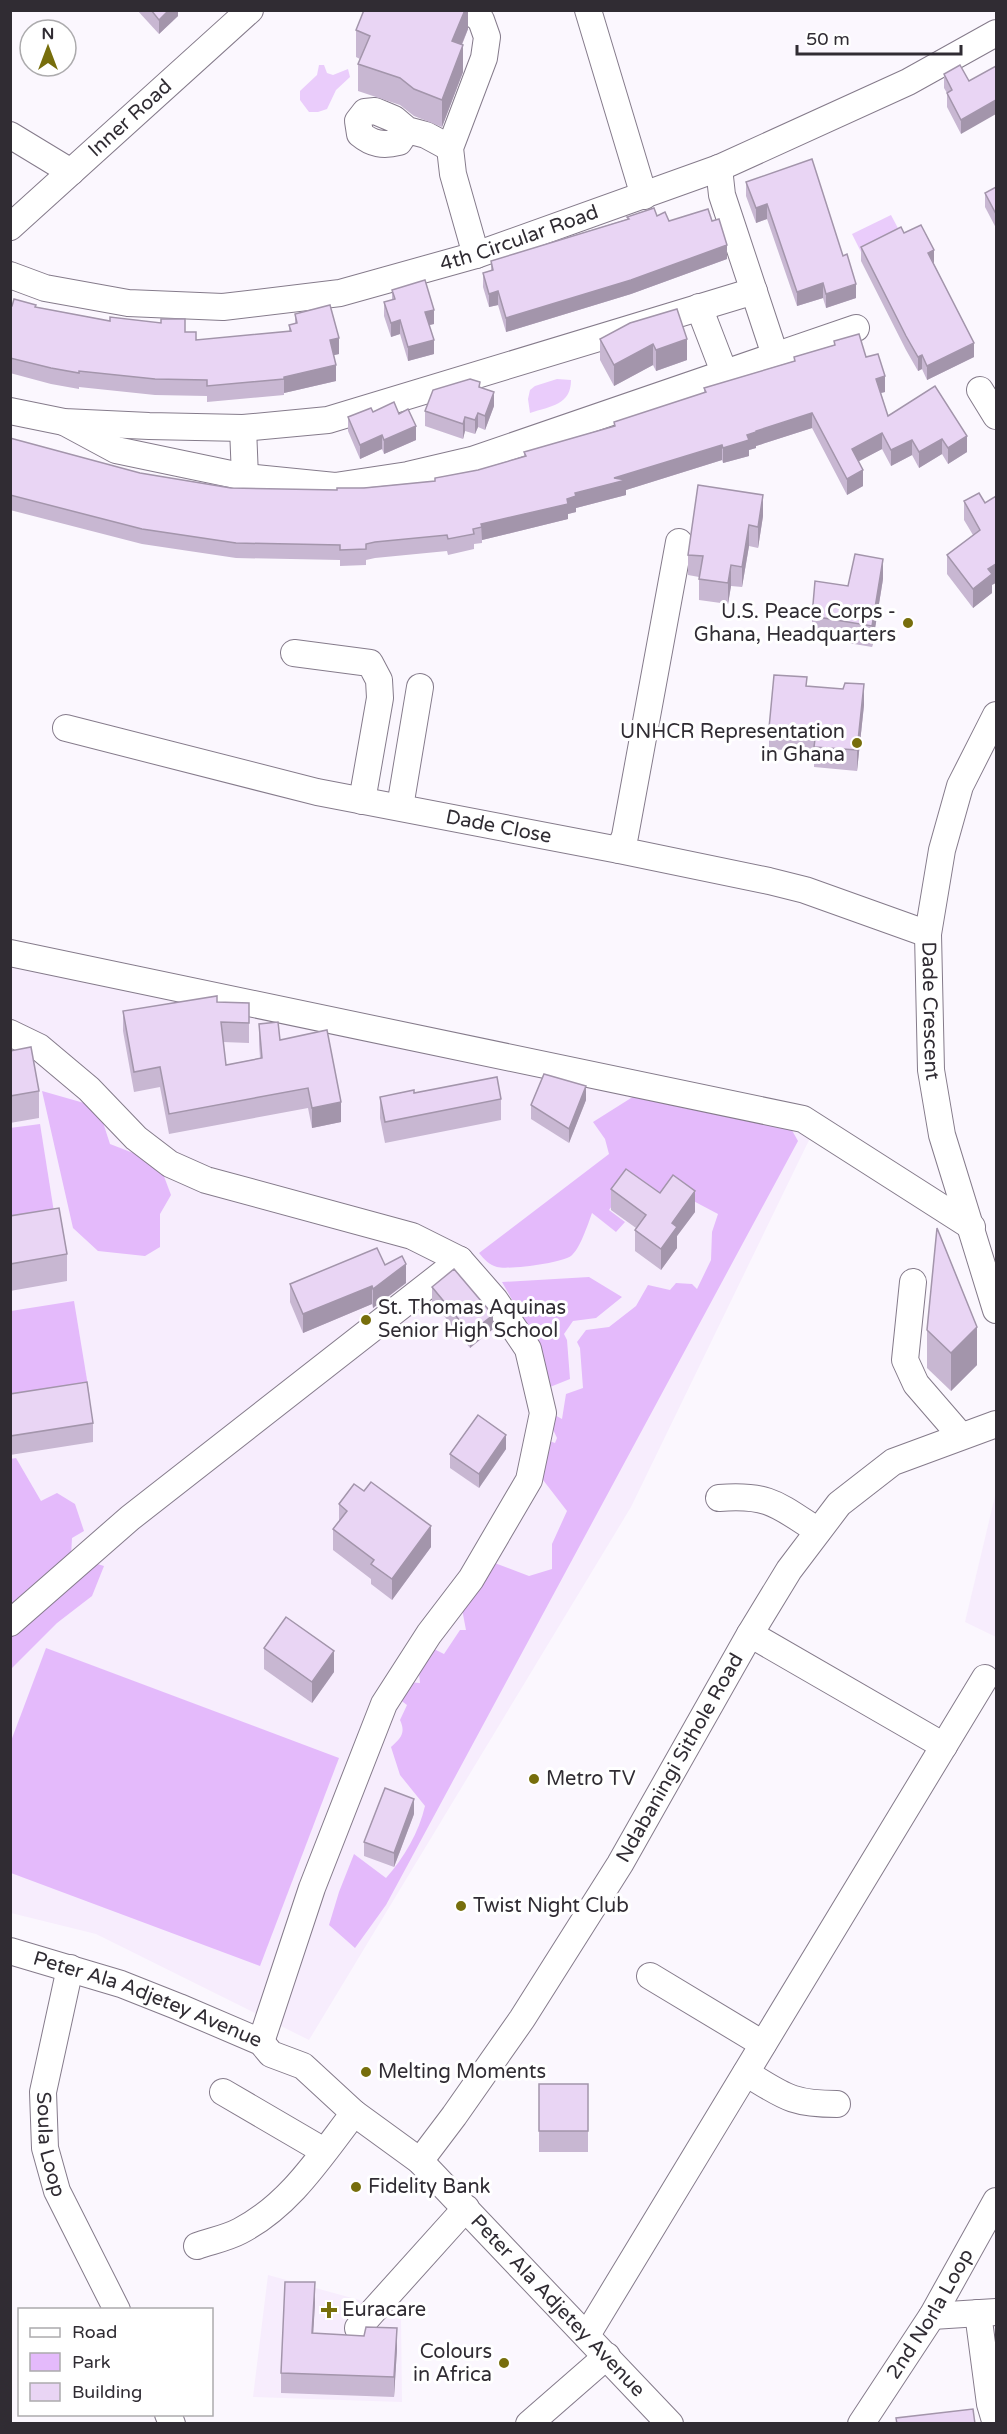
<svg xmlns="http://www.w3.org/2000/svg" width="1007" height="2434" font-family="'Varela Round',sans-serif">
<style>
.built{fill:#f7edfd}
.green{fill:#e4bafb}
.water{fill:#eaccfb}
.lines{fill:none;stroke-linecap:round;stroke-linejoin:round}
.minor-casing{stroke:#857b8b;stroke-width:28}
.minor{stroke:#fff;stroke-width:26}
.wall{fill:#c8b7d2}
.shaded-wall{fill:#a395ab}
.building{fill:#e9d5f4;stroke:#a395ab;stroke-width:1.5}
.poi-dot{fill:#776e0c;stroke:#fff;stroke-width:2}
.labels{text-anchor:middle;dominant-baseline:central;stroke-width:6;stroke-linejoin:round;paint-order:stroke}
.street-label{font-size:20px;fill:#302c33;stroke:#fff}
.poi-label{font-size:20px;fill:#302c33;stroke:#fff;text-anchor:start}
</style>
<rect width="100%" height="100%" fill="#fbf7fe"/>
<g class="built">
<path d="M11 963 589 1081 812 1134 631 1507 309 2040 96 1934 11 1913Z"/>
<path d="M996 1492V1637L965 1622Z"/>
<path d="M447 2213 389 2304 401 2316 402 2402 253 2397 268 2275 363 2301Z"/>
</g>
<g class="green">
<path d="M42 1091 98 1107 110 1144 159 1163 171 1195 160 1214V1247L145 1256 98 1251 73 1228Z"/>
<path d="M639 1093 683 1108 789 1125 798 1141 386 1905 355 1948 329 1925 339 1892 354 1854 386 1878C404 1858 419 1832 425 1806L400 1775 391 1747C401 1738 406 1733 400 1720L407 1705 399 1699 407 1682 420 1683 419 1673 434 1649 444 1654 460 1630H466L462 1609 492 1562 529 1576 552 1569V1544L567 1511 533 1467 543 1439 555 1443 557 1438 548 1419 551 1413 562 1419 566 1394 583 1388 580 1348 577 1342 586 1330 609 1327 636 1306 648 1285 670 1290 676 1283 692 1284 697 1289 711 1260 712 1232 718 1214 667 1187 654 1207 626 1187 609 1210 625 1222 616 1232 592 1213C588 1224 580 1249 571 1256 562 1263 508 1270 497 1267 489 1265 484 1259 479 1253L609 1154 605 1139 593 1122Z"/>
<path d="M40 1124 57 1231 11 1239 10 1128Z"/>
<path d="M589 1277 622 1297 596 1318 573 1321 564 1334 567 1340 570 1379 550 1387 530 1331 502 1282Z"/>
<path d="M74 1301 90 1398 11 1411V1311Z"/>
<path d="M16 1458 41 1501 57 1493 75 1504 84 1531 72 1538 71 1556 104 1566 92 1596 57 1623 11 1669 10 1459Z"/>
<path d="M46 1648 339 1758 260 1966 11 1873V1741Z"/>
</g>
<g class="water">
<path d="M319 65H324L327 73 333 75 348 69 350 77 336 90 327 109 318 112H309L300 100V91L317 75Z"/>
<path d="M891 215 900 232 861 252 852 234Z"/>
<path d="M557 379 571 380C571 405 551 406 530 413L528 399 530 390 535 386Z"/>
</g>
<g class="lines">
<defs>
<g id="minor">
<path d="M469 10 481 20 487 37 484 58 450 148 453 174 476 255"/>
<path d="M588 10 644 196"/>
<path d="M407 130 399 142C383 146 372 144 360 134L358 121 365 112 375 111 394 119 407 130 426 135 450 148"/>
<path d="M10 135 71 172"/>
<path d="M719 168 722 195 775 355"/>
<path id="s1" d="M10 227 250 10"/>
<path id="s2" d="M10 275 45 288 128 303 223 307 340 293 476 255 719 168 908 82 996 33"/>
<path d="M699 307 724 372"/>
<path d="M980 390 996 416"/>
<path d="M10 411 64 422 149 426 243 428 328 420 754 291"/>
<path d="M64 422 116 450 245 477 335 486 408 475 472 460 856 328"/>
<path d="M243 428 245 477"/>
<path d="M294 653 370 663 379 680 380 698 362 801"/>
<path id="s3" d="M996 715 960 786 942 850 928 934 931 1070 942 1135 996 1310"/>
<path id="s4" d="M66 728 317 792 619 850 769 881 805 890 928 934"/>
<path d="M400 807 420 687"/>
<path d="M619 850 625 836 679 542"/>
<path d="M10 953 803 1119 972 1227"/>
<path d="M10 1033 39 1047 89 1089 136 1138 170 1164 206 1180 412 1236 460 1260 495 1300 528 1349 543 1413 529 1480 471 1579 429 1634 384 1704 312 1888 261 2042"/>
<path d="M913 1282 905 1360 916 1384 961 1436"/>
<path d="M719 1498C769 1494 778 1505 818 1531"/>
<path d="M10 1623 130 1518 460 1260"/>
<path d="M750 1634 944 1746"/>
<path id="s5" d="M10 1951 121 1984 179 2007 261 2042 271 2054 303 2066 354 2113 420 2161 670 2424"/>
<path id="s6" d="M70 1968 43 2092 45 2148 57 2191 117 2310"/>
<path d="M650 1976 763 2044"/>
<path d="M746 2073C784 2096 791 2104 837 2104"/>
<path d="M223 2092 324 2151"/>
<path id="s7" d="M420 2161 454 2116 522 2019 620 1864 750 1634 789 1570 839 1504 893 1462 996 1424"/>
<path d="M197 2246C211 2241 227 2238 240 2231 290 2205 320 2157 354 2113"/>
<path d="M978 2313 990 2404 996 2424"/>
<path d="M932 2316 996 2312"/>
<path d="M358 2328 466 2208"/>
<path d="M587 2335 985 1678"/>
<path d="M168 2414 172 2424"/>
<path d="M529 2424 607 2356"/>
<path id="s8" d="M861 2424 932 2316 996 2201"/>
</g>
</defs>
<use href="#minor" class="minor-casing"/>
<use href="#minor" class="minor"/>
</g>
<g class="wall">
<path d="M137 10H178V16L159 34Z"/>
<path d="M468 10V29L462 45 463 72 442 127 414 116 400 105 358 91V64L360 59 356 57V30Z"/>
<path d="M996 45V63L995 60V46Z"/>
<path d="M944 74 969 81 961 134 947 107V93L944 88Z"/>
<path d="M746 182 856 298 826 308 823 298 797 306 767 219 756 223 746 196Z"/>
<path d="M996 187V228L985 207V193Z"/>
<path d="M657 216 669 221H712L727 259 631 294 506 332 498 305 489 307 483 287V273L491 271V261L627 219V217Z"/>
<path d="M904 233 934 264 974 357 927 380 922 369 918 371 906 350 861 261V247Z"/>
<path d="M392 290 434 324 429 325 434 354 408 361 400 334 391 337 384 316V302L392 300Z"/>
<path d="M10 306 36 307 110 321 185 332 196 340 289 332V325L295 324V314L339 354 334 355 336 381 284 393V395L207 402V396L155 395 79 387V389L51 384 10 373Z"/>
<path d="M630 323 687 360 656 371 653 365 614 386 600 360V339Z"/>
<path d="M834 341 866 357 885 392 881 393 888 416 935 386 967 452 948 464 942 454 919 468 912 455 891 466 882 449 858 461 863 486 847 495 812 428 756 446V448L749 450V456L723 463 722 460 626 490V495L576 508V512L568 514V519L482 540V543L474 544V549L448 555 447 551 375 558 366 560V565L340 566V560L236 558 142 544 10 510V438L140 473 231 488 337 490 435 481V478L478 470 524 456V452L614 426V422L704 393V388L794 361V357L834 345Z"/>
<path d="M480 387 494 406 485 430 478 427 475 434 465 431 463 439 425 426V411Z"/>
<path d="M373 412 399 414 416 440 384 454 382 449 360 459 348 431V417Z"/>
<path d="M979 493 992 585V593L973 608 947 574V555L973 535 964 520V501Z"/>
<path d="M763 516 758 548 749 546 742 587 731 586 728 604 699 600V577L688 575V555Z"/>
<path d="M883 579 872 647 812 637V616Z"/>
<path d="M807 686 864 705 857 771 814 767V752L769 749V728Z"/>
<path d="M217 1002 249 1003V1043L223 1042 226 1065 260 1058 259 1044V1024L280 1040 341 1122 312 1128 308 1108 169 1134 160 1087 134 1092 123 1031V1011Z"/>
<path d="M10 1051 39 1091V1118L10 1123Z"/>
<path d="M414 1093 501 1099V1120L385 1143 380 1118V1097Z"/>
<path d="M586 1100 569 1143 531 1119V1105Z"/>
<path d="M611 1189 660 1193 695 1212 677 1236V1248L661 1270 635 1251V1230L636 1228 611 1210Z"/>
<path d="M10 1216 67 1254V1281L10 1291Z"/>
<path d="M385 1265 406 1283 373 1308 372 1304 303 1333 290 1302V1284Z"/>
<path d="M432 1287 493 1329 470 1348 432 1301Z"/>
<path d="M927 1330 977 1365 951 1391 927 1368Z"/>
<path d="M10 1394 93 1423V1442L10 1455Z"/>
<path d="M506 1449 479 1488 450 1468V1454Z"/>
<path d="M339 1504 431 1547 392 1600 371 1584V1579L333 1550V1529L339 1522Z"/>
<path d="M264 1648 334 1672 312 1703 264 1669Z"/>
<path d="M414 1814 394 1867 364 1856V1842Z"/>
<rect x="539" y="2084" width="49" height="68"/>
<path d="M315 2303 313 2333 397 2349 394 2397 281 2393V2373Z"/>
</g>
<g class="shaded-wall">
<path d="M169 10H178V16L159 34V20Z"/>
<path d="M465 10H468V29L452 68V41Z"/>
<path d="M463 45V72L442 127V100Z"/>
<path d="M996 100V114L961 134V120Z"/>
<path d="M767 204V219L756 223V208Z"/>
<path d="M727 245V259L631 294 506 332V318Z"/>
<path d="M934 250V264L928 253Z"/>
<path d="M823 283V298L797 306V292Z"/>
<path d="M856 284V298L826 308V294Z"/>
<path d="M498 291V305L489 307V294Z"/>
<path d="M434 310V324L425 326V312Z"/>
<path d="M400 320V334L391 337V323Z"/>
<path d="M339 338V354L330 356V340Z"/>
<path d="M687 339V360L656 371V350Z"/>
<path d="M434 340V354L408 361V347Z"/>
<path d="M974 343V357L927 380V366Z"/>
<path d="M653 344V365L614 386V365Z"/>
<path d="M922 355V369L918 371V357Z"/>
<path d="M336 365V381L284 393V377Z"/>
<path d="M885 376V392L876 394V379Z"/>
<path d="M494 392V406L485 430V416Z"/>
<path d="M478 413V427L475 434V420Z"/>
<path d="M812 413V428L756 446V448L749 450V456L723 463V448L756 431Z"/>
<path d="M465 417V431L463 439V424Z"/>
<path d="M416 426V440L384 454V440Z"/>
<path d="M882 433V449L852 465V449Z"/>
<path d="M382 435V449L360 459V445Z"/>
<path d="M967 436V452L948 464V448Z"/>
<path d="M942 439V454L919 468V452Z"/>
<path d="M912 440V455L891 466V450Z"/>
<path d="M722 445V460L626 490V495L576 508V512L568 514V519L482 540 481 524 567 499 575 493 614 478Z"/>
<path d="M863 470V486L847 495V479Z"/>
<path d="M763 495V516L758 548V527Z"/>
<path d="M749 525V546L742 587V567Z"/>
<path d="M883 559V579L872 647V626Z"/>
<path d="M996 564V583L992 585V593L973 608V589L988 569Z"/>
<path d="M731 565V586L728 604V583Z"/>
<path d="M864 684V705L857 771V750Z"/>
<path d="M586 1086V1100L569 1143V1129Z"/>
<path d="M341 1102V1122L312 1128V1108Z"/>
<path d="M695 1191V1212L677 1236V1248L661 1270V1249L672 1223Z"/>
<path d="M406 1264V1283L373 1308V1289Z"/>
<path d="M372 1286V1304L303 1333V1314Z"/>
<path d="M493 1315V1329L470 1348V1333Z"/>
<path d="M977 1327V1365L951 1391V1353Z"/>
<path d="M506 1435V1449L479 1488V1474Z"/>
<path d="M431 1526V1547L392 1600V1579Z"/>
<path d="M334 1651V1672L312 1703V1682Z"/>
<path d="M414 1799V1814L394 1867V1853Z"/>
<path d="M315 2282V2303L312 2354V2333Z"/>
<path d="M397 2328V2349L394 2397V2377Z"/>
</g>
<g class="building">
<path d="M151 10H169L159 20Z"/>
<path d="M364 10H465L452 41 463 45 442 100 414 89 400 78 358 64 370 36 356 30Z"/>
<path d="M960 65 969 81 996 66V100L961 120 947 93 952 90 944 74Z"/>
<path d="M812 159 843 256 847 254 856 284 826 294 823 283 797 292 767 204 756 208 746 182Z"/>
<path d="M996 187V214L985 193Z"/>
<path d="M654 208 657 216 665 212 669 221 708 209 712 221 719 219 727 245 631 280 506 318 498 291 489 294 483 273 493 270 491 261 629 219 627 217Z"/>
<path d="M921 225 934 250 928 253 974 343 927 366 922 355 918 357 906 336 861 247 901 227 904 233Z"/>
<path d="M425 280 434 310 425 312 434 340 408 347 400 320 391 323 384 302 395 299 392 290Z"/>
<path d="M14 299 36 305 35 307 110 321V317L161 323V319H185V332H196V340L291 331 289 325 297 323 295 314 330 305 339 338 330 340 336 365 284 377V379L207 386V380L155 379 79 371V373L51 368 10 358V306H12Z"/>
<path d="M677 309 687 339 656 350 653 344 614 365 600 339 630 323Z"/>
<path d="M859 334 866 357 878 354 885 376 876 379 888 416 935 386 967 436 948 448 942 439 919 452 912 440 891 450 882 433 852 449 863 470 847 479 812 413 756 431V432L747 435 749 440 723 448 722 445 614 478 626 480 575 493 576 496 567 499 568 504 481 524 482 527 473 529 474 534 448 539 447 535 375 542 366 544V549L340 550V545L236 543 142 529 10 495V438L140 473 231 488 337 490V488H364L435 481V478L478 470 526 456 524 452 615 426 614 422 706 392 704 388 795 361 794 357 835 345 834 341Z"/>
<path d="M470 379 480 382 479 387 494 392 485 416 478 413 475 420 465 417 463 424 425 411 433 390Z"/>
<path d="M394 402 399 414 408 409 416 426 384 440 382 435 360 445 348 417 371 408 373 412Z"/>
<path d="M698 485 763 495 758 527 749 525 742 567 731 565 728 583 699 579 703 556 688 555Z"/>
<path d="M979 493 985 503 996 496V564L988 569 992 574 973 589 947 555 980 530 964 501Z"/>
<path d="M855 554 883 559 872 626 812 616 815 581 848 586Z"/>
<path d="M774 675 807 677 806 686 843 689 845 683 864 684 857 750 814 747 816 732 769 728Z"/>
<path d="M217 996V1002L249 1003V1023L221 1022 226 1065 262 1058 259 1024 278 1022 280 1040 327 1030 341 1102 312 1108 308 1088 169 1114 160 1067 134 1072 123 1011Z"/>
<path d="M31 1047 39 1091 10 1096V1051Z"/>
<path d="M544 1074 586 1086 569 1129 531 1105Z"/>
<path d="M497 1077 501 1099 385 1122 380 1097 414 1090V1093Z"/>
<path d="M626 1169 660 1193 673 1175 695 1191 672 1223 677 1227 661 1249 635 1230 646 1215 611 1189Z"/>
<path d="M59 1208 67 1254 10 1264V1216Z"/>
<path d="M937 1228 977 1327 951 1353 927 1330Z"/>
<path d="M377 1248 385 1265 402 1256 406 1264 373 1289 372 1286 303 1314 290 1284Z"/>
<path d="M454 1269 493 1315 470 1333 432 1287Z"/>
<path d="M87 1382 93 1423 10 1436V1394Z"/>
<path d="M478 1415 506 1435 479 1474 450 1454Z"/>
<path d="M371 1482 431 1526 392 1579 371 1564 374 1560 333 1529 347 1511 339 1504 354 1484 364 1491Z"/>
<path d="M286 1617 334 1651 312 1682 264 1648Z"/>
<path d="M385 1788 414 1799 394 1853 364 1842Z"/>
<rect x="539" y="2084" width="49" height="47"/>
<path d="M285 2282H315L312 2333 364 2336 366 2327 397 2328 394 2377 281 2373Z"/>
<path d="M973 2409 975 2424H897L896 2418Z"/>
</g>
<g class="poi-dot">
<circle cx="908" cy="623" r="6"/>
<circle cx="857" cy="743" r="6"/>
<circle cx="366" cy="1320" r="6"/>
<circle cx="534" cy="1779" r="6"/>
<circle cx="461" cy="1906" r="6"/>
<circle cx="366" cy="2072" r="6"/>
<circle cx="356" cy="2187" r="6"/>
<path d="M326 2301h6v6h6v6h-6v6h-6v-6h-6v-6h6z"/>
<circle cx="504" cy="2363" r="6"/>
</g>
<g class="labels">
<g class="street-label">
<text stroke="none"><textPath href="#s1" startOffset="162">Inner Road</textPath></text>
<text stroke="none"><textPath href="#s2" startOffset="522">4th Circular Road</textPath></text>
<text stroke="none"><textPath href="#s4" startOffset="444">Dade Close</textPath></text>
<text stroke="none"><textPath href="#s3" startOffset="308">Dade Crescent</textPath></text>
<text stroke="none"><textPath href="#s7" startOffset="480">Ndabaningi Sithole Road</textPath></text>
<text stroke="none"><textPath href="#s5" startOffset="146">Peter Ala Adjetey Avenue</textPath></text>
<text stroke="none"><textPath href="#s6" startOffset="180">Soula Loop</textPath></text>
<text stroke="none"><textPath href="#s5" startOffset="668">Peter Ala Adjetey Avenue</textPath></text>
<text stroke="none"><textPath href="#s8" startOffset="130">2nd Norla Loop</textPath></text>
</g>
<g class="poi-label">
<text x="896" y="612" text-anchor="end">U.S. Peace Corps -<tspan x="896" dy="23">Ghana, Headquarters</tspan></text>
<text x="845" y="732" text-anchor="end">UNHCR Representation<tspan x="845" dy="23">in Ghana</tspan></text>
<text x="378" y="1308">St. Thomas Aquinas<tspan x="378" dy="23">Senior High School</tspan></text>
<text x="546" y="1779">Metro TV</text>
<text x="473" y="1906">Twist Night Club</text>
<text x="378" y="2072">Melting Moments</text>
<text x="368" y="2187">Fidelity Bank</text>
<text x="342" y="2310">Euracare</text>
<text x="492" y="2352" text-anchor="end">Colours<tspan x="492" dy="23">in Africa</tspan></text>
</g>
</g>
<rect width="1007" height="2434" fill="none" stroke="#302c33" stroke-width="24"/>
<rect x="18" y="2308" width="195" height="108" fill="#ffffff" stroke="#acabad" stroke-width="1.5"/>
<rect x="30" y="2328" width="30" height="9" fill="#ffffff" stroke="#acabad" stroke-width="1.5"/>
<text x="72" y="2338" font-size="18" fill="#302c33">Road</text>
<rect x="30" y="2353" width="30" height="18" fill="#e4bafb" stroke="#acabad" stroke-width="1.5"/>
<text x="72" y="2368" font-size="18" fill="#302c33">Park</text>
<rect x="30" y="2383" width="30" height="18" fill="#e9d5f4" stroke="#acabad" stroke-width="1.5"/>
<text x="72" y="2398" font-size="18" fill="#302c33">Building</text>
<g transform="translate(48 48)"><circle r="28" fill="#ffffff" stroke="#acabad" stroke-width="1.5"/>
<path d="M0-4.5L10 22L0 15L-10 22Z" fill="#776e0c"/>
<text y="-9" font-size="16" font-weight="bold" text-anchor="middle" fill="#302c33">N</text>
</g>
<path d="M797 45v9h164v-9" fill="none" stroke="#302c33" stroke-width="3"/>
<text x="806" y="45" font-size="18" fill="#302c33" stroke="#ffffff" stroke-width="4.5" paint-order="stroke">50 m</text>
</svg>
